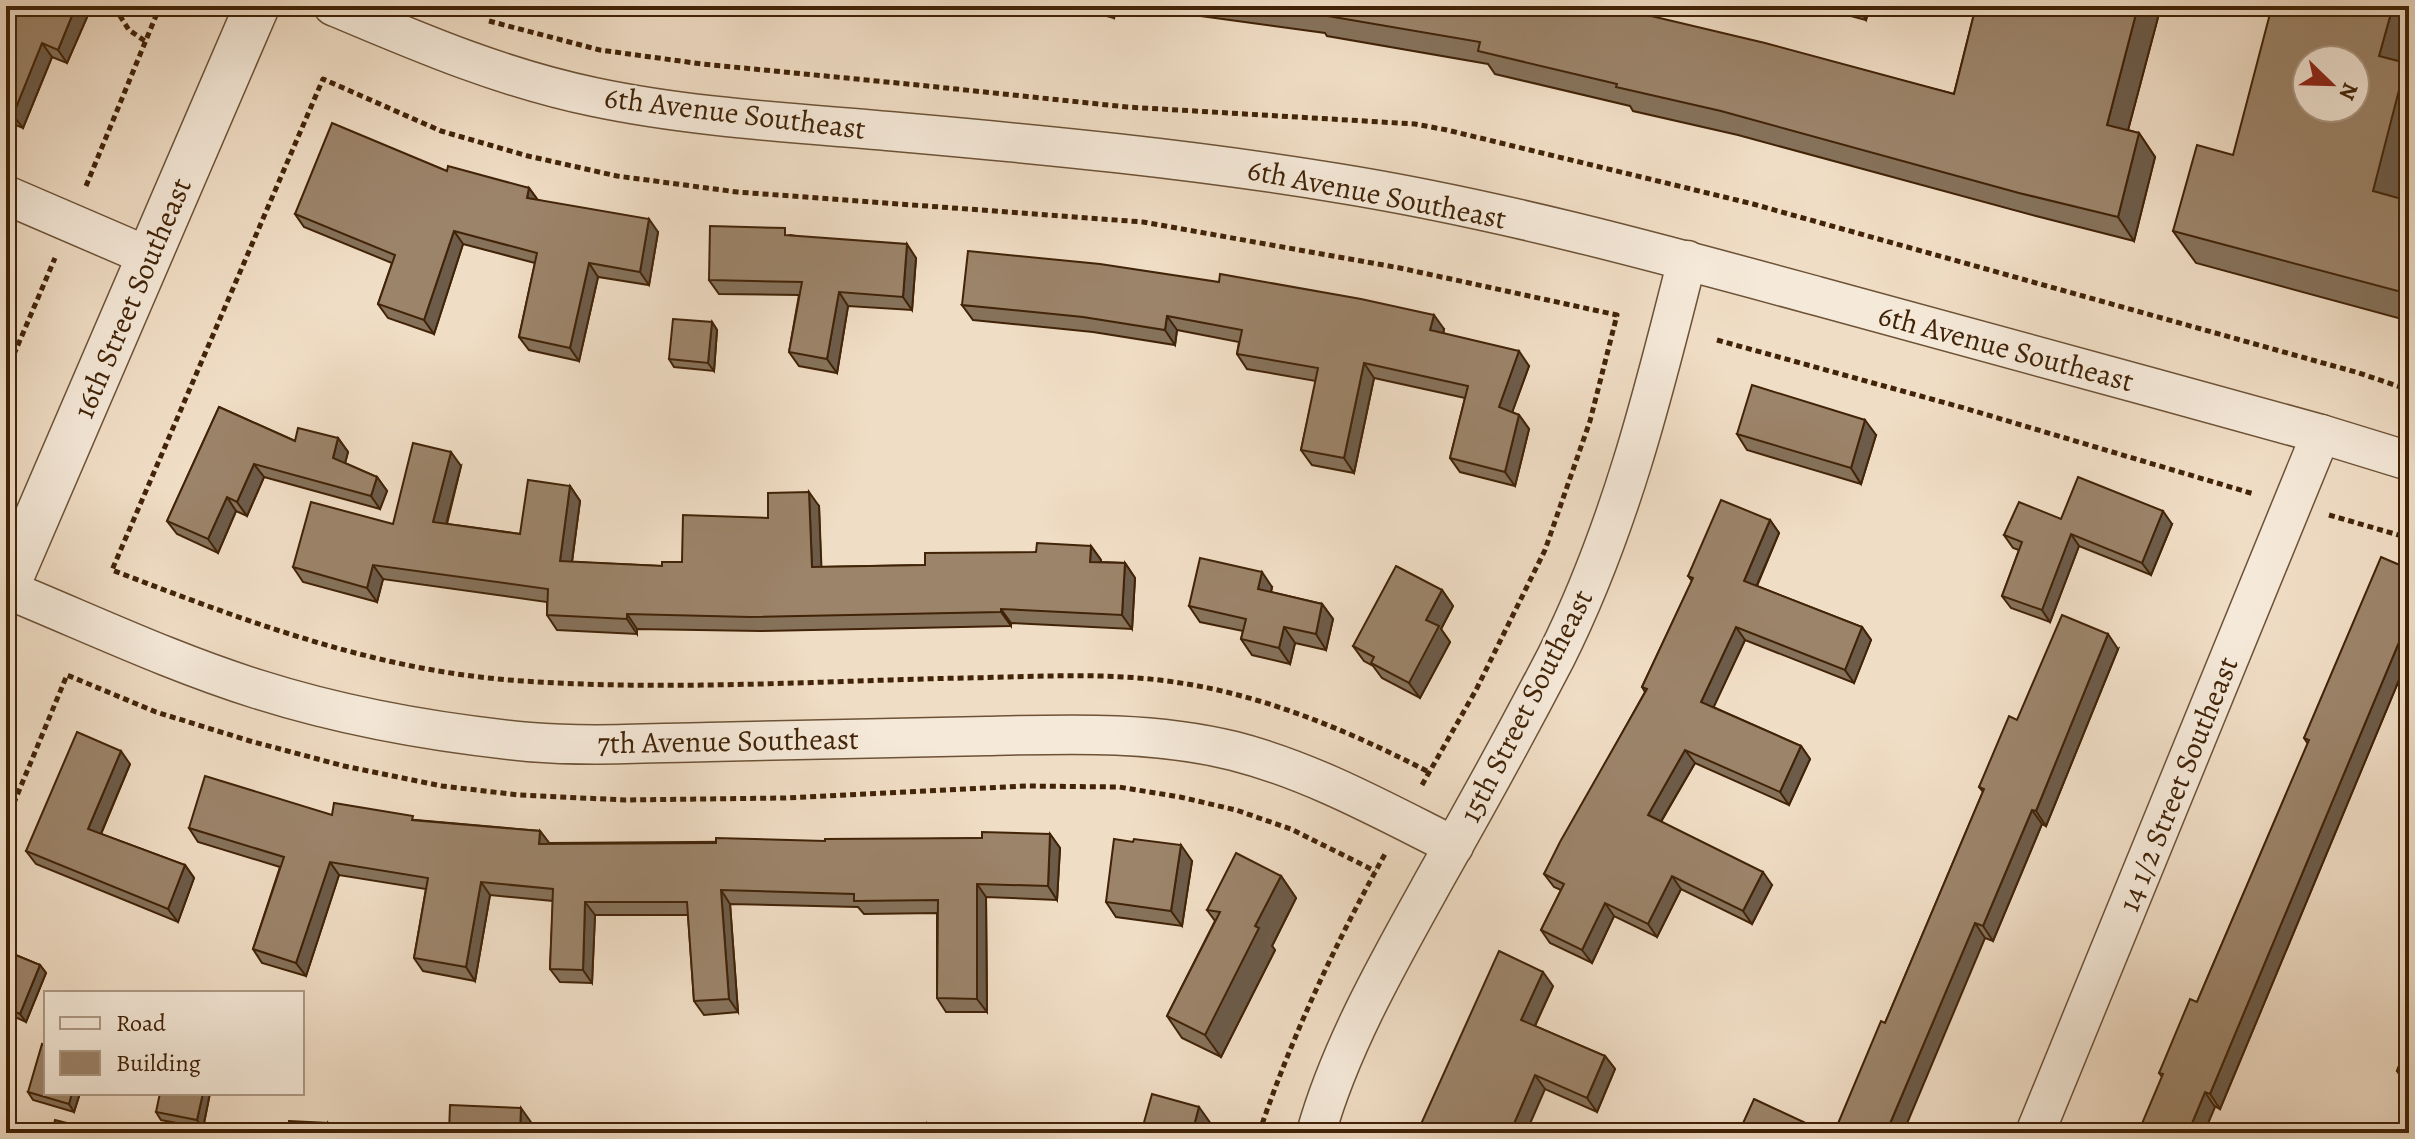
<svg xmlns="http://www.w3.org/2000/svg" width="2415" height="1139" font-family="Alegreya,serif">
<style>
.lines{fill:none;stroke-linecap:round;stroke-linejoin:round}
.minor-casing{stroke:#6d5236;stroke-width:41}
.tertiary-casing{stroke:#6d5236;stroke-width:47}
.path{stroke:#412307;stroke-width:5;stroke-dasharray:6 4;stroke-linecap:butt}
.minor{stroke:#f5e9d9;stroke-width:38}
.tertiary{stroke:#f5e9d9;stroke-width:44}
.wall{fill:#86725b;stroke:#412307;stroke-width:2}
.shaded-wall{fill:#6d5c4a;stroke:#412307;stroke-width:2}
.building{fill:#9c846a;stroke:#412307;stroke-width:2;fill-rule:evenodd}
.labels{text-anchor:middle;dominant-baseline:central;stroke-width:6;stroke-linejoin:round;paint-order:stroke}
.street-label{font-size:30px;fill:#412307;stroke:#f5e9d9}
</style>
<rect width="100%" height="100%" fill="#f0ddc5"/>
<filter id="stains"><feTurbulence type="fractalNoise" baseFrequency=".0025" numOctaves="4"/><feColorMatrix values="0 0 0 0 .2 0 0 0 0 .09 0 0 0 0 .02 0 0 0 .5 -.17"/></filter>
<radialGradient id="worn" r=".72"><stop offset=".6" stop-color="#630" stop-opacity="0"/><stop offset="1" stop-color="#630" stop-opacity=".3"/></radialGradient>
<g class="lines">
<defs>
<g id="minor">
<path d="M333 6C418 42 502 78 594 97 694 118 798 123 899 132 1046 145 1192 159 1337 183 1499 209 1659 253 1817 296 1985 341 2153 388 2321 434L2409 461"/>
<path d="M6 195 150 257"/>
<path d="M6 589C89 623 171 662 257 689 345 717 437 733 529 742 589 747 650 743 709 742 802 740 895 738 987 736 1070 734 1153 731 1234 751 1312 771 1382 810 1454 846"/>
<path d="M1316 1133C1341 1044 1392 956 1437 875 1478 803 1518 730 1556 657 1619 531 1653 396 1687 260"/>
<path d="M2035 1133 2321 434"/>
</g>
<path id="tertiary" d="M6 589 257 6"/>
</defs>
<use href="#minor" class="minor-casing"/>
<use href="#tertiary" class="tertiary-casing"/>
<g class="path">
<path d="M123 6 120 16 129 30 145 41"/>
<path d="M450 6 464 12"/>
<path d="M489 21 600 50 702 64 918 85 1127 107 1415 124 1447 130 1753 204 2359 373 2409 390"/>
<path d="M86 186 160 6"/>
<path d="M1717 340 1964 408 2254 494"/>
<path d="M6 373 55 258"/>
<path d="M2329 515 2409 538"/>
<path d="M1422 785 1476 690 1545 550 1590 421 1617 315 1400 268 1143 222 737 192 617 176 528 156 441 131 323 79 112 570C245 621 379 672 523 681 670 691 817 681 964 678 1032 677 1100 672 1167 681 1260 693 1347 730 1429 772"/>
<path d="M6 822 67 675 156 712 250 741 344 766 442 786 519 795 625 800 784 798 1026 786 1119 787 1180 797 1236 810 1291 829 1375 871"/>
<path d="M1259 1133C1292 1036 1335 944 1385 854"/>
</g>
<use href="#minor" class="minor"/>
<use href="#tertiary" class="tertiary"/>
</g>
<g class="wall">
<path d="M6 6H81L88 15 67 63 52 57 23 128 6 121Z"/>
<path d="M1070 6H1118L1114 18Z"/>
<path d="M1127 6H1610L1954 94 1976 6H2161L2128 130 2139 133 2155 157 2134 241 2036 216 1738 135 1633 111 1630 106 1495 74 1488 64 1327 36 1325 33Z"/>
<path d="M1819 6H1870L1866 20 1820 8Z"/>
<path d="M2409 6V171L2402 199 2409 201V321L2196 263 2173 231 2233 155Z"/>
<path d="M447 171 529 188 538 200 658 232 649 285 598 277 579 361 529 350 519 337 535 263 463 244 434 334 388 318 378 304 392 263 304 227 295 214Z"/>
<path d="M790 235 916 258 912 310 848 306 837 373 799 366 789 352 799 295 719 294 709 280Z"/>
<path d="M962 305 1444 329 1443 333 1529 366 1512 412 1519 415 1529 429 1515 486 1460 472 1450 458 1465 398 1374 378 1354 473 1312 465 1301 450 1316 381 1247 369 1237 354 1239 342 1177 330 1175 345 1093 332 973 320Z"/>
<path d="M712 322 717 330 714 371 674 367 669 359Z"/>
<path d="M219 407 295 441 338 438 348 452 345 463 377 477 387 491 380 509 264 477 247 516 236 511 218 553 177 534 167 521Z"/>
<path d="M1737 434 1876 435 1861 484 1747 450Z"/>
<path d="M461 466 447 524 520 534 570 486 580 501 572 562 662 566 682 562 768 518 819 506 821 567 925 565 1091 546 1101 560V562L1125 563 1135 578 1132 629 1011 623V626L760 631 637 629V634L557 630 547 615V602L383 579 377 602 303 582 293 567 393 524Z"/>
<path d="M2061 519 2172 524 2151 575 2079 546 2050 622 2011 608 2002 596 2019 550 2013 548 2004 535Z"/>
<path d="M1770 520 1779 533 1757 586 1862 627 1871 640 1854 683 1745 640 1713 707 1801 746 1810 759 1789 805 1695 763 1661 822 1772 885 1752 924 1681 889 1657 937 1614 916 1592 963 1550 943 1541 930 1561 890 1554 887 1544 874 1645 692 1642 687 1692 581 1688 576Z"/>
<path d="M2409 569V656L2220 1109 2162 1077 2159 1073 2197 1002 2308 744 2304 738Z"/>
<path d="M1272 587 1271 592 1322 604 1333 619 1326 650 1295 643 1290 664 1252 655 1241 639 1243 631 1200 622 1189 606Z"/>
<path d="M1442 590 1453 606 1441 629 1450 642 1420 698 1382 678 1373 666 1364 661 1353 646Z"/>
<path d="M2118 649 2046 826 2042 824 1993 941 1985 938 1885 1023 1983 792 1979 787 2017 720Z"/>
<path d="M130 764 101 834 185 865 194 878 178 922 36 864 26 851Z"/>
<path d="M332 815 416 820 540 831 549 843 825 841 982 838 1050 834 1060 848 1057 900 986 897 987 1012H946L937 998V913L864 914 858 907 730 904 738 1012 704 1015 694 1001 688 915H595L592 983 560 982 550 969 553 901 490 895 475 981 423 971 414 958 426 889 339 875 306 976 262 963 253 949 280 867 198 842 189 828Z"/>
<path d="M1133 842 1192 861 1182 926 1116 917 1106 902Z"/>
<path d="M1281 876 1296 898 1272 946 1275 950 1221 1057 1182 1038 1167 1016 1215 921 1207 910Z"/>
<path d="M6 951 40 965 46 973 26 1022 6 1013Z"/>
<path d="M1553 986 1535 1026 1605 1056 1615 1069 1597 1112 1545 1089 1417 1133Z"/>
<path d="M2409 1041V1086L2406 1085 2397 1071Z"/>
<path d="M28 1092 80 1093 74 1112 33 1100Z"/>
<path d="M210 1093 203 1128 161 1120 156 1112Z"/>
</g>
<g class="shaded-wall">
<path d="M76 6H81L88 15 67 63 58 50Z"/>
<path d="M1106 6H1118L1114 18Z"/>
<path d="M1862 6H1870L1866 20 1861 12Z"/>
<path d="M2138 6H2161L2123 149 2107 125Z"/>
<path d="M2393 6H2409V171L2395 224 2373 191 2379 56Z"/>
<path d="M42 43 52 57 23 128 13 115Z"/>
<path d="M2139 133 2155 157 2134 241 2118 217Z"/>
<path d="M529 188 539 202 527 198Z"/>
<path d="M2409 214V241L2404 233Z"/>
<path d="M649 219 658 232 649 285 640 272Z"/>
<path d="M454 231 463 244 434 334 424 320Z"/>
<path d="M907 244 916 258 912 310 903 297Z"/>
<path d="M589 263 598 277 579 361 570 348Z"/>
<path d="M839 292 848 306 837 373 827 359Z"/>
<path d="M1434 315 1444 329 1441 344 1430 330Z"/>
<path d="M1167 316 1177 330 1175 345 1165 330Z"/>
<path d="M712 322 717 330 714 371 708 363Z"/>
<path d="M1519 351 1529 366 1509 421 1499 407Z"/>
<path d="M1364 363 1374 378 1354 473 1344 458Z"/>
<path d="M1519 415 1529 429 1515 486 1505 472Z"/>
<path d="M1865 420 1876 435 1861 484 1851 468Z"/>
<path d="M338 438 348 452 343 471 333 458Z"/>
<path d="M451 452 461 466 443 536 433 522Z"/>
<path d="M254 464 264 477 247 516 237 502Z"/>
<path d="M377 477 387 491 380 509 371 496Z"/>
<path d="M570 486 580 501 570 576 560 561Z"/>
<path d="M809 492 819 506 822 581 812 567Z"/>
<path d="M227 497 236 511 218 553 208 539Z"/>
<path d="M2163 511 2172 524 2151 575 2142 563Z"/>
<path d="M1770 520 1779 533 1753 594 1744 581Z"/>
<path d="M2071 534 2079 546 2050 622 2042 610Z"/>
<path d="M1091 546 1101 560 1100 576 1090 562Z"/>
<path d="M1125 563 1135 578 1132 629 1122 615Z"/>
<path d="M373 565 383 579 377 602 367 588Z"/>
<path d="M1262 572 1272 587 1268 604 1258 589Z"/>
<path d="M1442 590 1453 606 1441 629 1450 642 1420 698 1409 683 1426 620Z"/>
<path d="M1322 604 1333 619 1326 650 1316 634Z"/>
<path d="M1001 609 1011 623V626L1001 612Z"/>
<path d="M627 614 637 629V634L627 619Z"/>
<path d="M1284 627 1295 643 1290 664 1279 648Z"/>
<path d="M1736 627 1745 640 1710 715 1701 702Z"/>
<path d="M1862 627 1871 640 1854 683 1845 670Z"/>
<path d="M2108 634 2118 649 2046 826 2036 811Z"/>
<path d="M2402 635 2409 646V656L2220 1109 2210 1094Z"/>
<path d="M1801 746 1810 759 1789 805 1780 792Z"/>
<path d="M1685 750 1695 763 1657 828 1648 815Z"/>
<path d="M121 751 130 764 97 843 88 829Z"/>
<path d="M2032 810 2042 824 1993 941 1983 926Z"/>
<path d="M540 831 550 844H539Z"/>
<path d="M1050 834 1060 848 1057 900 1048 886Z"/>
<path d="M1181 845 1192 861 1182 926 1171 911Z"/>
<path d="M330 862 339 875 306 976 296 963Z"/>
<path d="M185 865 194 878 178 922 168 909Z"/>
<path d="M1763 872 1772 885 1752 924 1743 911Z"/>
<path d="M1281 876 1296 898 1272 946 1275 950 1221 1057 1205 1035 1255 926Z"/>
<path d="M1672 876 1681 889 1657 937 1648 924Z"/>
<path d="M481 882 490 895 475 981 466 967Z"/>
<path d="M977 884 986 897 987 1012 977 999Z"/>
<path d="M721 890 730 904 738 1012 729 999Z"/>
<path d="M585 902 595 915 592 983 583 970Z"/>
<path d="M1605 903 1614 916 1592 963 1582 950Z"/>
<path d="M1975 923 1985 938 1903 1133H1886Z"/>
<path d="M40 965 46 973 26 1022 20 1014Z"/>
<path d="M1543 972 1553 986 1531 1034 1521 1020Z"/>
<path d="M1605 1056 1615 1069 1597 1112 1587 1098Z"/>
<path d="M1535 1075 1545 1089 1526 1133H1510Z"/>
<path d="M2205 1092 2215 1107 2204 1133H2188Z"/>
<path d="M72 1093H80L74 1112 69 1104Z"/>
<path d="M203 1093H210L203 1128 197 1120Z"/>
<path d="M1199 1107 1211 1124 1208 1133H1192Z"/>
<path d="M521 1108 533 1125V1133H520Z"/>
<path d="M328 1123 335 1133H327Z"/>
<path d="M927 1124 933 1133H927Z"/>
</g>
<g class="building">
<path d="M6 6H76L58 50 42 43 13 115 6 112Z"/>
<path d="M1282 6H1609L1765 43 1954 94 1976 6H2138L2107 125 2139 133 2118 217 2019 193 1721 111 1616 87 1617 84 1478 51 1480 42 1310 13 1311 10Z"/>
<path d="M1837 6H1862L1861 12Z"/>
<path d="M2272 6H2393L2379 56 2406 63 2373 191 2409 201V214L2404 233 2409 235V294L2173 231 2197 145 2233 155ZM2307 60H2355V108H2307Z"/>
<path d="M332 123 447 171 448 166 529 188 527 198 649 219 640 272 589 263 570 348 519 337 537 253 454 231 424 320 378 304 395 255 295 214Z"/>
<path d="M710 226 785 228V235L907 244 903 297 839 292 827 359 789 352 802 282 709 280Z"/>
<path d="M968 251 1100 264 1219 282 1220 274 1361 299 1434 315 1430 330 1519 351 1499 407 1519 415 1505 472 1450 458 1468 386 1364 363 1344 458 1301 450 1318 368 1237 354 1242 330 1167 316 1165 330 1083 317 962 305Z"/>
<path d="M673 319 712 322 708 363 669 359Z"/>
<path d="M1752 385 1865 420 1851 468 1737 434Z"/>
<path d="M219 407 295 441 298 428 338 438 333 458 377 477 371 496 254 464 237 502 227 497 208 539 167 521Z"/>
<path d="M413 443 451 452 433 522 520 534 528 480 570 486 560 561 662 566V562H682L683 515 768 518V493L809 492 812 567 925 565V553L1036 552 1037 543 1091 546 1090 562 1125 563 1122 615 1001 609V612L750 617 627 614V619L547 615 548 589 373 565 367 588 293 567 311 502 393 524Z"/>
<path d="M2078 477 2163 511 2142 563 2071 534 2042 610 2002 596 2022 542 2004 535 2019 502 2061 519Z"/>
<path d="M1721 500 1770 520 1744 581 1862 627 1845 670 1736 627 1701 702 1801 746 1780 792 1685 750 1648 815 1763 872 1743 911 1672 876 1648 924 1605 903 1582 950 1541 930 1564 884 1544 874 1560 842 1647 689 1642 687 1693 578 1688 576Z"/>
<path d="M2381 557 2409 569V638L2402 635 2210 1094 2205 1092 2188 1133H2138L2163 1074 2159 1073 2190 999 2197 1002 2309 740 2304 738Z"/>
<path d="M1200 558 1262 572 1258 589 1322 604 1316 634 1284 627 1279 648 1241 639 1246 619 1189 606Z"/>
<path d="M1396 566 1442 590 1426 620 1439 626 1409 683 1371 663 1374 657 1353 646Z"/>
<path d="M2062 615 2108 634 2036 811 2032 810 1983 926 1975 923 1886 1133H1834L1881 1021 1885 1023 1984 789 1979 787 2009 716 2017 720Z"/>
<path d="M77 732 121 751 88 829 185 865 168 909 26 851Z"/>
<path d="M205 776 332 815 334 803 413 816 412 820 540 831 539 844 716 843V838L825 841V839L982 838V832L1050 834 1048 886 977 884V999L937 998 938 900 854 901V894L721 890 729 999 694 1001 687 902H585L583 970 550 969 553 889 481 882 466 967 414 958 428 878 330 862 296 963 253 949 284 857 189 828Z"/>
<path d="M1114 839 1133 842 1134 839 1181 845 1171 911 1106 902Z"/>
<path d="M1236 853 1281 876 1255 926 1259 928 1205 1035 1167 1016 1220 912 1207 910Z"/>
<path d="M6 951 40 965 20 1014 6 1008Z"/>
<path d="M1499 951 1543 972 1521 1020 1605 1056 1587 1098 1535 1075 1510 1133H1417Z"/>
<path d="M2409 1041V1076L2397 1071Z"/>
<path d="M42 1044 46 1046V1093H72L69 1104 28 1092Z"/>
<path d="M160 1093H203L197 1120 156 1112Z"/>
<path d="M1152 1094 1199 1107 1192 1133H1141Z"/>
<path d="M1754 1099 1827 1133H1741L1739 1132Z"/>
<path d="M450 1105 521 1108 520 1133H449Z"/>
<path d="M55 1120 106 1133H52Z"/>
<path d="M289 1121 328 1123 327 1133H288Z"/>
<path d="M896 1123 927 1124V1133H895Z"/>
</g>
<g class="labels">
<g class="street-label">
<text transform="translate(735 113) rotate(7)">6th Avenue Southeast</text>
<text transform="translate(1377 194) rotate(11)">6th Avenue Southeast</text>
<text transform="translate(132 298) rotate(-67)">16th Street Southeast</text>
<text transform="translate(2006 348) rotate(15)">6th Avenue Southeast</text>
<text transform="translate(1526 706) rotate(-63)">15th Street Southeast</text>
<text transform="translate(728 741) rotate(-1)">7th Avenue Southeast</text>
<text transform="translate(2178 784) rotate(-68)">14 1/2 Street Southeast</text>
</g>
</g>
<rect width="2415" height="1139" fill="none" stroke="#f0ddc5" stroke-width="32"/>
<rect x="8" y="8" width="2399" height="1123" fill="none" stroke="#412307" stroke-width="4"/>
<rect x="16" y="16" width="2383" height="1107" fill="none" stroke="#412307" stroke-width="2"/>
<rect x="44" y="991" width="260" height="104" fill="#f5e9d9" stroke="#ad9a85" stroke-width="2"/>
<rect x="60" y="1017" width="40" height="12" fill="#f5e9d9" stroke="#ad9a85" stroke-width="2"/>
<text x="116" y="1031" font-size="24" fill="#412307">Road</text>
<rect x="60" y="1051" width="40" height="24" fill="#9c846a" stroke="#ad9a85" stroke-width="2"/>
<text x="116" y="1071" font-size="24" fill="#412307">Building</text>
<g transform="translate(2331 84) rotate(113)"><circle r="38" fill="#f5e9d9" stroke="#ad9a85" stroke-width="2"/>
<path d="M0-6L14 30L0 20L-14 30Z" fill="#8f2418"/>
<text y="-12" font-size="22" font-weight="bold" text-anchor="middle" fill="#412307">N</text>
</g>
<rect width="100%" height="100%" filter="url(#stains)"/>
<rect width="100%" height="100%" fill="url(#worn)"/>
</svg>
